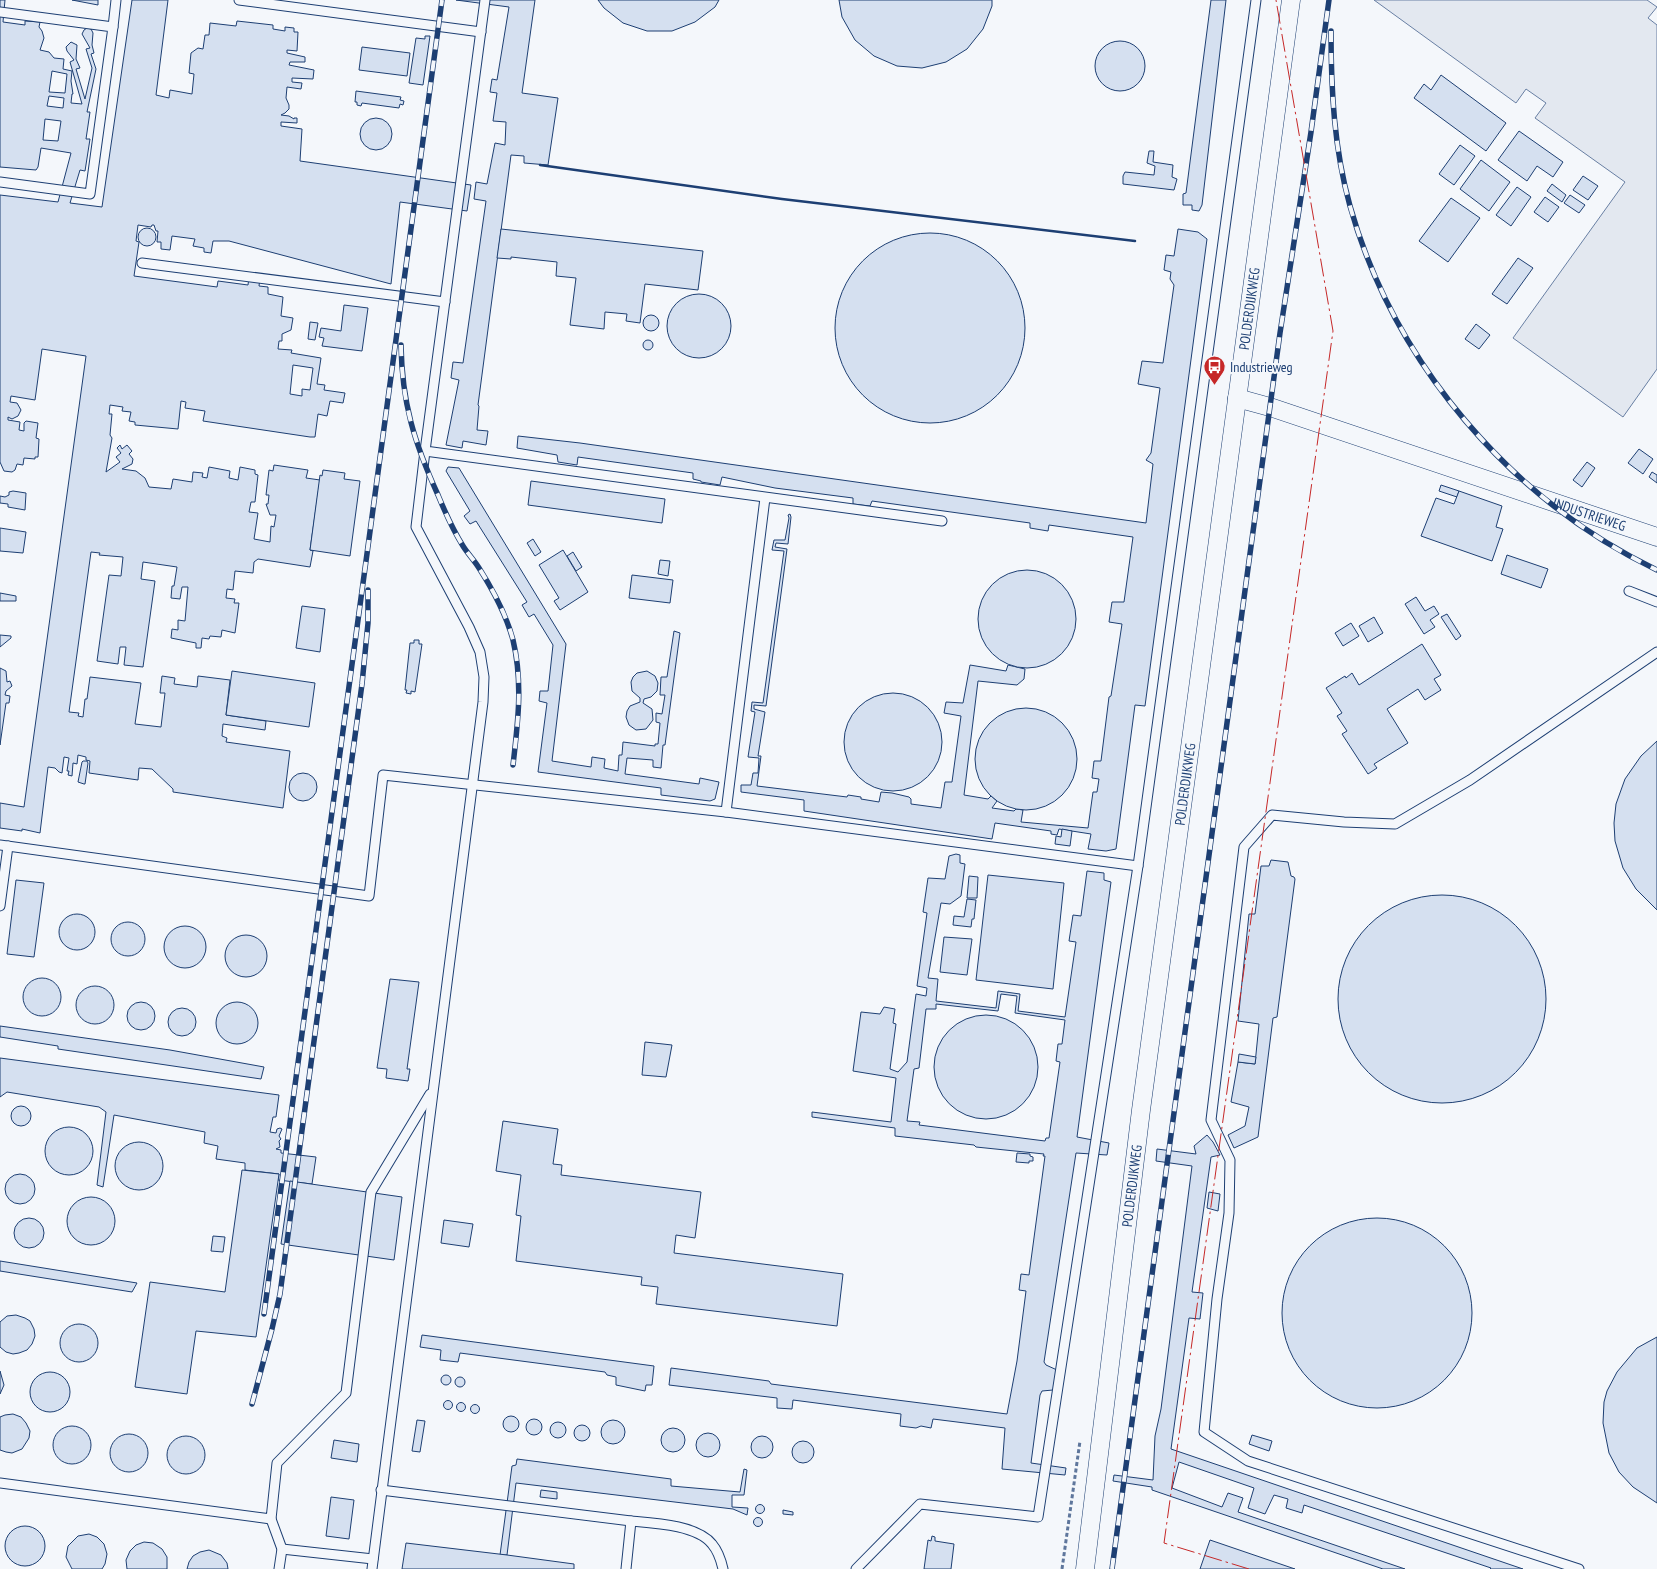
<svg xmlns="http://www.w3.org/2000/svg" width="1657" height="1569" font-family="'PT Sans Narrow',sans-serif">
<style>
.parking{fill:#e3e8f0;stroke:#687fa3}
.building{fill:#d5e0f0;stroke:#1d3f73;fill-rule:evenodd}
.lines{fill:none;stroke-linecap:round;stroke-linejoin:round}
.lane-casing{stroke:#1d3f73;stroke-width:11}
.street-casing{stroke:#1d3f73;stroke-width:19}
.path{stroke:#5e769c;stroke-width:3;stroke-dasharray:4 2.5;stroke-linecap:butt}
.lane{stroke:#f4f7fb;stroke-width:9}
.street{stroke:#f4f7fb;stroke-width:18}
.rail-casing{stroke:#1d3f73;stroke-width:5.5}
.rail{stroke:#f4f7fb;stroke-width:4;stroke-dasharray:11;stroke-linecap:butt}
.wall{stroke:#1d3f73;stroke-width:2.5}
.power{stroke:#c62828;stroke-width:1;stroke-dasharray:18 4 2.5 4;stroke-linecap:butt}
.labels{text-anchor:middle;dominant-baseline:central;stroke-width:4;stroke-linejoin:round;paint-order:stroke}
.street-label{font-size:14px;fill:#1d3f73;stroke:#f4f7fb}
.poi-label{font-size:14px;fill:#1d3f73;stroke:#f4f7fb;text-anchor:start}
</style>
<rect width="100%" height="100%" fill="#f4f7fb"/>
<path class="parking" d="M1374 0H1647L1657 7 1648 18 1657 25V369L1623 417 1513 338 1625 182 1535 118 1546 103 1526 89 1516 103Z"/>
<g class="building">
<path d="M0 0H5L3 22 25 25V21L40 22 39 27 42 31 44 38 40 50 49 52 54 58 64 59 63 69 72 71 71 81 73 94H72L71 103 82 104 70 62 74 60 67 51 66 47 71 42 77 45 76 59 80 68 76 69 85 99 92 68 86 49 90 48 82 34 84 30 87 28 91 29 93 33 92 45 94 53 91 54 96 69 87 112H90L86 139H90L85 171 80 170 70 203 102 207 132 0H168L156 95 169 98 170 90 192 94 194 74 189 73 191 53 198 48 203 49 205 35H209L210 23 236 26 237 21 273 25V29L285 31V27L294 28V32H298L297 51 287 50V53L305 57V62H290L289 65 314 70 313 79 292 78V82L302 83 301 89 287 87 286 98 289 105V109L285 113 281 115 289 116 294 119V118H297V123L281 122V126L302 129 300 161 471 185 467 211 400 202 391 284 229 241H213L211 253 204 252V248L193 246 195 239 172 236 170 250 161 249V242H157L158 231H156L154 225H152L151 227 138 225 136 241 139 242 134 276 217 287 218 281 248 285 249 277 260 278 259 286 268 287V294L283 297 281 316 293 318 291 330 282 334V341H279L278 349 292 350 291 353 321 358 317 384 325 385 324 390 345 393 343 403 330 401 327 416 318 414 315 437H310L203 421 205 411 185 408 186 402 181 401 178 429 135 425V422L129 421 131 412 122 411 123 407 110 405 109 414H112L110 435 112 438 106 472 120 462 116 457 121 453 117 448 120 445 122 449 127 445 132 451 129 454 133 459 132 464 122 469 136 471 145 478 149 487 171 489 173 479 192 482 193 472 203 473 202 477 207 478 209 467 230 471 229 478 238 480 240 467 255 470V474L258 475 255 502H251L249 512 258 513 254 539 270 542 271 526 274 527 276 515H270L266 504H268L269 495H266L269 470 273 471 274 465 308 470 306 478 320 480 310 550 313 551 310 567 258 559 254 562 253 573 235 571 233 590 227 589 226 598 235 599 234 603H239L235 633 222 630 221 637 210 636 209 639 202 638 201 648H196V643L171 638 172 629 178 630V620L185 621 188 587H182L180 599 171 598 172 586H174L177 567 143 562 141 579 155 581 143 667 124 665 126 647H120L118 664 97 661 109 575 121 576 123 557 99 555 100 553 91 552 69 712 79 713 78 716 83 717 85 699H87L90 677 141 683 135 724 161 727 165 693H160L162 676 175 678 174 684 197 687 198 676 230 680 226 715 266 721 265 730 223 724 222 736 227 738 226 742 290 751 283 808 173 792V789L152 769 139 768 138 780 89 773 90 761 86 760V757L78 755 77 764 73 763 72 776 68 775 69 771H67L69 758 64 757 62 773 59 772 55 768 48 767 40 833 22 829V831L0 828V803L24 807 86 356 42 349 35 400 11 396 10 402 17 403 21 410 18 416 12 419 8 417V420L20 422 19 430 24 431V423L26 421 38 423 36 438 39 439 38 457H35V459L24 458 23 465 17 464 15 470 12 472 4 471 0 462V195L58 202 71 153 41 148 38 167 36 170 0 167ZM52 71 67 74 65 93 49 92ZM49 96 64 98 63 108 47 106ZM45 119 61 121 58 141 43 140ZM293 365 313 368 310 390 302 389V396L290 394Z"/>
<path d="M72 0H98V5Z"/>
<path d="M456 0H535L522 93 558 98 548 165 524 163V156L511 155 478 405 479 406 477 430 488 431 486 445 463 441 462 448 446 445 459 380 451 378 453 362 463 363 486 201 474 199 476 182 487 184 495 143 505 145 506 122 493 121 497 93 490 92 492 79 497 80 509 7Z"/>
<path d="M598 0H719L715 7 695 22 672 31H647L623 23 604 8Z"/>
<path d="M839 0H992V6L983 29 967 49 946 62 922 68 897 66 874 56 855 40 842 17Z"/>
<path d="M1211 0H1226L1202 205 1199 211 1192 210V205H1183V194L1186 193Z"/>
<path d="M425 36H430L423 85 409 83 416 38 425 39Z"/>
<circle cx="1120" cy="66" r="25"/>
<path d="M362 47 410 53 407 76 359 70Z"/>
<path d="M1441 75 1506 123 1486 151 1414 98 1424 84 1431 90Z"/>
<path d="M356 91 401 97 400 100 404 101 403 105 400 104 399 108 362 103 361 106 357 105V102H355Z"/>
<circle cx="376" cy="134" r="16"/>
<path d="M1519 131 1563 162 1553 177 1537 166 1527 181 1498 160Z"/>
<path d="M1460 145 1475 156 1454 185 1439 174Z"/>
<path d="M1149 151H1154L1153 162 1173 165 1172 177 1177 179 1174 190 1123 184V176L1125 172 1154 175 1155 166 1147 163Z"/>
<path d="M1481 160 1510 182 1489 211 1460 189Z"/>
<path d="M1583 176 1598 186 1588 200 1573 190Z"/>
<path d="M1552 184 1566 195 1562 202 1547 191Z"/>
<path d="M1517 187 1531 197 1511 226 1496 215Z"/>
<path d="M1570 195 1585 205 1579 213 1564 203Z"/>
<path d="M1545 197 1559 207 1548 222 1534 212Z"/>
<path d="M1451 198 1480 218 1448 262 1419 241Z"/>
<circle cx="147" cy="237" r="9"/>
<path d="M501 229 703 251 698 290 645 284 640 323 626 321 627 314 605 312 604 329 570 325 576 278 556 276 557 262 511 257V259L497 258Z"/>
<path d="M1178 229 1198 232 1207 239 1145 706 1135 705 1116 849 1106 851 1088 849 1091 834 1059 829 1057 835 1051 834V831L995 823 992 839 804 811V800L741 792V785H751L753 773H758L759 758 748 757 755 712 751 711 752 702 763 703 784 551 772 550 774 540H785L789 518 788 515 790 514 791 517 788 544 776 543 775 547 787 549 766 706 754 705V709L765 712 758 756H761L757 786 847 797 848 795 861 797V799L879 802 881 792 892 793 909 797 911 799V804L941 808 945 782H952L961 716 944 713 946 702 963 703 970 665 1006 671 1008 665 1025 669 1024 679 1017 685 978 681 964 795 988 799 991 796 997 801 992 808 1014 811 1016 809 1023 810 1021 822 1088 828 1093 792H1097L1099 779 1092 778 1094 761H1101L1109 697 1111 696 1122 624 1109 622 1112 602H1124L1133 537 1049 525 1048 531 1030 528V523L872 501 870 506 853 504V498L775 488 722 477 720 485 701 482V481L693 479V473L578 457 577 465 558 462 557 455 517 448 518 436 580 443 1146 523 1153 464 1146 460 1151 453 1160 388 1138 384 1142 361 1163 363 1174 285 1170 279 1171 272 1164 270 1166 255 1174 256Z"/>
<circle cx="930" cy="328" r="95"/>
<path d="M1518 258 1533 268 1507 304 1492 294Z"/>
<circle cx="699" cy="326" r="32"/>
<path d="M344 305 368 308 362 351 322 346 324 338 319 337 321 328 341 331Z"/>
<circle cx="651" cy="323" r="8"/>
<path d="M310 322 318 323 315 340 308 339Z"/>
<path d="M1476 324 1490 335 1479 349 1465 339Z"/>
<circle cx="648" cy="345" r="5"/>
<path d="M1639 449 1653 459 1643 474 1628 463Z"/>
<path d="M1587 462 1595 468 1582 487 1573 480Z"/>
<path d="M448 467 459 468 566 644 552 761 591 767 592 757 605 759 604 768 618 771 619 755H622L623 742 655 746V744H658L660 723 656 722V713L662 714 665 695H660L661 677H667L674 631 680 633 665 745H663L661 768 653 767V760L627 758 625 774 699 784 700 778 719 782 715 799 710 801 661 795V788L538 772 547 703 539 701 540 691H548L553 645 534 614 529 617 522 605 527 602 476 521 470 524 464 516 470 511 446 471Z"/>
<path d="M323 470 345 473 344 479 360 481 350 556 310 550 320 475 322 476Z"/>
<path d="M1652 472 1657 475V483L1649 477Z"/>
<path d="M531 481 665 499 662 523 528 505Z"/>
<path d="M1441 485 1459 491 1457 497 1439 491Z"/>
<path d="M13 491 26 493 25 510 8 507V504L0 503V496L5 497 9 495V492Z"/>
<path d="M1459 491 1502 506 1496 527 1503 529 1492 561 1421 536 1436 498 1454 504Z"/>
<path d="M0 528 26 532 23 553 0 551Z"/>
<path d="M533 539 541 552 535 556 527 543Z"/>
<path d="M563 550 588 592 560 610 554 601 559 598 539 565Z"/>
<path d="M573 552 582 567 576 571 567 556Z"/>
<path d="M1507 555 1548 569 1541 588 1501 574Z"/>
<path d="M660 560 670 561 668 576 658 574Z"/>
<circle cx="1027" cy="619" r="49"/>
<path d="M632 575 673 580 670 603 629 598Z"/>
<path d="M0 593 16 596V601H0Z"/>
<path d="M1416 597 1425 611 1434 606 1439 614 1430 620 1435 627 1424 634 1405 604Z"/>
<path d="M302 606 325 609 320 652 296 648Z"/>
<path d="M1447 614 1461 636 1456 640 1441 617Z"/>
<path d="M1374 617 1383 633 1368 642 1359 626Z"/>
<path d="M1351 623 1359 636 1343 646 1335 633Z"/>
<path d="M0 635 11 636V638L0 647Z"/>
<path d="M414 640H419V644H422L415 692 411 691V694L406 693 407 690H405L410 643H414Z"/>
<path d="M1422 644 1441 675 1434 679 1441 690 1425 700 1418 689 1387 709 1408 743 1374 764 1377 768 1368 774 1342 734 1347 731 1337 716 1342 713 1326 688 1345 676 1346 678 1352 673 1359 685Z"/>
<path d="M0 668 6 671 7 682 10 681 12 686 6 691 5 695 10 696 9 703H6L0 745Z"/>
<path d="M232 671 315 683 309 727 226 715Z"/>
<path d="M647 671 655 676 658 683 657 691 651 697 644 699 643 703 652 709 653 720 646 729 636 730 629 725 626 717 627 711 630 706 640 702V698L632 691 631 682 633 677 637 673Z"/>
<circle cx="893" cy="742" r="49"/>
<circle cx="1026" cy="759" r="51"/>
<path d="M1657 741V910L1636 889 1623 868 1615 841 1614 823 1616 804 1625 779 1641 756Z"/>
<path d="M83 761H87L88 763 85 784H84L78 782 82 762Z"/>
<circle cx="303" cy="787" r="14"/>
<path d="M1062 829 1072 831 1070 846 1055 844 1056 836 1061 837Z"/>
<path d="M956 854 960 855V863L965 864 961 896 950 904 941 903 928 978 938 979 936 1001 996 1008 998 991 1020 994 1018 1011 1065 1017 1076 942 1069 941 1073 915 1081 916 1087 871 1104 873V880L1111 882 1077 1137 1109 1143 1107 1155 1076 1153 1044 1362 1046 1365 1057 1370 1056 1388 1053 1390 1042 1391 1040 1395 1031 1463 1066 1468 1065 1475 1002 1469 1005 1428 933 1419 931 1428 921 1426 916 1428 900 1426 901 1414 793 1400 792 1409 777 1408V1398L669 1385 671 1368 769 1381 771 1384 1007 1414 1017 1361 1026 1291 1019 1290 1021 1274 1029 1275 1045 1156H1043L1044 1154 976 1147 974 1145 895 1136V1128L812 1117V1112L891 1122 896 1078 853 1071 861 1012 880 1014 884 1007 895 1009 893 1023 896 1024 890 1069 898 1072 907 1062 916 994 926 996 927 988 917 986 927 913 923 912 928 878 945 879 949 856ZM1001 994 1017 996 1015 1013 1065 1020 1062 1044H1058L1056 1061 1060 1062 1049 1138H1046L1045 1141 919 1125 920 1122 907 1121 914 1069 919 1068 926 1009H936V1004L998 1011Z"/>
<path d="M1271 860 1288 862 1291 876 1294 877 1295 879 1277 1017 1273 1018 1258 1137 1234 1148 1228 1135 1245 1126 1249 1107 1231 1102 1238 1062 1255 1064 1259 1024 1238 1021 1249 914H1255L1261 866H1269Z"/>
<path d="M988 875 1064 883 1053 989 976 980Z"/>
<path d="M969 876 978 877 977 898H967Z"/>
<path d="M16 880 44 883 34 957 7 954Z"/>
<circle cx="1442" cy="999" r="104"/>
<path d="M967 899 976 900 974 919H972L971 927 953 925 954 916 964 917Z"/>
<circle cx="77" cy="932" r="18"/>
<circle cx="128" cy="939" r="17"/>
<circle cx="185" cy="947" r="21"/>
<circle cx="246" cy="956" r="21"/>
<path d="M944 937 972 939 967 975 940 972Z"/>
<circle cx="42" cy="997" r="19"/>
<path d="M390 979 419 982 407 1069H410L408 1081 386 1078 387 1069 377 1068Z"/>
<circle cx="95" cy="1005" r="19"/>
<circle cx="237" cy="1023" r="21"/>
<circle cx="141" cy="1016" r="14"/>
<circle cx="182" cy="1022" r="14"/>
<circle cx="986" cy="1067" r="52"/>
<path d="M0 1026 170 1050 264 1067 261 1079 58 1049V1046L0 1037Z"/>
<path d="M645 1042 672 1045 666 1077 642 1075Z"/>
<path d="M1239 1054 1256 1057 1255 1064 1238 1062Z"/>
<path d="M0 1058 279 1095 276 1117H273L270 1132 276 1133 277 1129 280 1128 282 1129 279 1136 281 1139 279 1141 280 1147 276 1149 281 1150V1153L316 1157 312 1184 278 1180 279 1174 245 1170V1163L216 1159 218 1146 204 1143 205 1132 114 1115 103 1187 97 1185 106 1112 99 1107 7 1092 0 1097Z"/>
<circle cx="21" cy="1116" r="10"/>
<path d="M503 1121 558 1129 553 1164 562 1165 561 1175 701 1192 695 1238 676 1235 674 1253 843 1274 837 1326 656 1304 658 1287 641 1285 642 1277 516 1261 521 1216 516 1215 521 1175 496 1171Z"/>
<circle cx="69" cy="1151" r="24"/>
<path d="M1207 1135 1213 1142 1220 1155 1211 1157 1192 1292 1203 1293 1200 1319 1189 1318 1171 1449 1523 1569H1490L1491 1568 1304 1505 1302 1513 1286 1508 1288 1499 1274 1495 1265 1514 1248 1508 1254 1488 1179 1462 1172 1488 1222 1507 1228 1493 1243 1498 1238 1512 1405 1569H1383L1152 1490V1487L1113 1481 1114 1475 1153 1480 1155 1436 1161 1409 1192 1166 1156 1161 1157 1149 1196 1154 1194 1146Z"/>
<circle cx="139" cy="1166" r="24"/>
<path d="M1017 1153 1030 1154V1156L1033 1157V1161H1029V1163L1016 1162Z"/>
<path d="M242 1170 279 1174 256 1337 196 1331 187 1394 135 1387 150 1282 225 1292Z"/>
<circle cx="20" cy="1189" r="15"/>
<path d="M290 1181 402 1197 394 1260 281 1244Z"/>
<path d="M1209 1192 1220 1194 1218 1211 1207 1208Z"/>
<circle cx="91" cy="1221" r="24"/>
<circle cx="29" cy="1233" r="15"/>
<circle cx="1377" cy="1313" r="95"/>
<path d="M444 1220 473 1224 469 1247 441 1243Z"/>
<path d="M213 1236 225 1237 223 1252 211 1251Z"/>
<path d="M0 1261 137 1283 132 1292 0 1271Z"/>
<path d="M16 1315 25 1318 30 1321 34 1329 35 1336 32 1344 27 1350 19 1353 13 1354 6 1352 0 1347V1322L7 1316Z"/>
<circle cx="79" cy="1343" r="19"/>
<path d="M422 1335 654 1366 652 1385H646L645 1391 616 1385V1377L607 1375 605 1372 460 1353 458 1362 440 1360 441 1350 420 1347Z"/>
<path d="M1657 1337V1503L1633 1487 1619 1472 1609 1453 1603 1423 1604 1402 1607 1391 1617 1372 1637 1348Z"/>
<path d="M0 1371 4 1385 0 1394Z"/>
<circle cx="50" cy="1392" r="20"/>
<circle cx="446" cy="1380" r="5"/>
<circle cx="460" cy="1382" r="5"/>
<circle cx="448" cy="1405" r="4.5"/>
<circle cx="461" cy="1407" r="4.5"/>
<circle cx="475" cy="1409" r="4.5"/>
<path d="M13 1414 21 1417 26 1423 30 1431 29 1438 22 1449 12 1453 6 1452 0 1450V1417L5 1415Z"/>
<circle cx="511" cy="1424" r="8"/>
<circle cx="534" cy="1427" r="8"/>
<circle cx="613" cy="1432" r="12"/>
<path d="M417 1420 425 1421 420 1452 412 1451Z"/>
<circle cx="558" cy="1430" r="8"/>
<circle cx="582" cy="1433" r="8"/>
<circle cx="72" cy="1445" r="19"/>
<circle cx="673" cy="1440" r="12"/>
<circle cx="708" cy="1445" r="12"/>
<circle cx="129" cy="1453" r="19"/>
<path d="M1252 1435 1272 1441 1269 1451 1249 1444Z"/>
<circle cx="186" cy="1455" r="19"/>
<circle cx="762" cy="1447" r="11"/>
<path d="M334 1440 359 1444 357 1462 331 1458Z"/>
<circle cx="803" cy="1452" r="11"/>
<path d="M517 1459 671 1479V1486L740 1492 744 1469 747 1470 744 1495H732V1507L748 1508 747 1515 733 1509 516 1483 507 1555H500L512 1466 516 1465Z"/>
<path d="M541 1490 557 1492V1499L540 1497Z"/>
<path d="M331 1497 354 1500 349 1539 326 1536Z"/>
<circle cx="760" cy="1509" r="4.5"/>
<path d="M783 1510 793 1512V1515L783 1514Z"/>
<circle cx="758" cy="1522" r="4.5"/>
<circle cx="25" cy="1546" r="20"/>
<path d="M89 1534 97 1537 104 1544 107 1554 105 1564 102 1569H72L66 1557 68 1546 78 1536Z"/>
<path d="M932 1536 935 1537V1541L954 1544 951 1569H924L928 1540 931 1541Z"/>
<path d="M1210 1540 1295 1569H1200Z"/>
<path d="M144 1542 153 1543 162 1549 167 1557V1569H127L126 1560 130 1551 136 1545Z"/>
<path d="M406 1543 507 1555 574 1564V1569H402Z"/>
<path d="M209 1550 221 1555 227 1563 228 1569H187L189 1562 193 1556 200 1552Z"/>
</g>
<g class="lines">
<defs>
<g id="lane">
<path d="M239 0 481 32"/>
<path d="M485 0 425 451 942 521"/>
<path d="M0 12 113 27 90 194 0 182"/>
<path d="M113 27 116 0"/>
<path d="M142 263 445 302"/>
<path d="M1629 591 1657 602"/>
<path d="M726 812 765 498"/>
<path d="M0 845 369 896 383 775 726 812 1138 866"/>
<path d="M0 906 8 846"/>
<path d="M0 1483 271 1519 277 1463 346 1393 371 1192 430 1094"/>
<path d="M381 1490 631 1521 626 1569"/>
<path d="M271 1519 282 1549 279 1569"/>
<path d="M631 1521C654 1523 697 1525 712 1544 718 1551 721 1560 723 1569"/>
<path d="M282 1549 373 1559"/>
<path d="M372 1569 483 702 484 677 480 652 469 627 416 527 425 451"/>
<path d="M856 1569 920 1504 1038 1517 1138 866 1256 0"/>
<path d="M1579 1569 1248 1461 1204 1432 1217 1299 1229 1213 1230 1160 1211 1120 1244 847 1272 815 1344 822 1395 824 1470 780 1657 652"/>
</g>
<g id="street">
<path id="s1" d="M1237 398 1270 407 1657 537"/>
<path id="s2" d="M1085 1569 1141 1110 1291 0"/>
</g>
</defs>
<use href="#lane" class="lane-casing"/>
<use href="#street" class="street-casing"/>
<path class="path" d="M1062 1569 1080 1441"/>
<use href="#lane" class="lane"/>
<use href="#street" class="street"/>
<defs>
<g id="rail">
<path d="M1331 31C1331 90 1334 149 1350 206 1394 363 1511 500 1657 570"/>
<path d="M401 345C402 403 414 442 438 495 445 512 453 530 463 546 468 554 474 560 479 568 493 590 506 614 513 640 523 682 518 722 513 765"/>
<path d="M264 1314 442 0"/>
<path d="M252 1404 272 1329 280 1294 362 684 368 623V590"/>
<path d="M1112 1569 1280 333 1311 132 1329 0"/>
</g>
</defs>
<use href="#rail" class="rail-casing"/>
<use href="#rail" class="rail"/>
<path class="wall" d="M540 165 782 199 1135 241"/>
<path class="power" d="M1249 1569 1164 1543 1333 331 1276 0"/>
</g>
<defs>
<symbol id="bus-pin" viewBox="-11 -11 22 30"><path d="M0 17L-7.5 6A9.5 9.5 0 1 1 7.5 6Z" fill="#c62828" stroke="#f4f7fb"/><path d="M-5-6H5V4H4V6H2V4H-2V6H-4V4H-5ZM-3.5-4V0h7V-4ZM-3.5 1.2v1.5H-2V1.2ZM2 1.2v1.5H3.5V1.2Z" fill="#fff"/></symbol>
</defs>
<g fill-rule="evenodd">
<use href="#bus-pin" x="1202" y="354" width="25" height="34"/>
</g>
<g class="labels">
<g class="street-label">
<text stroke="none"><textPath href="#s2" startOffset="1271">POLDERDIJKWEG</textPath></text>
<text stroke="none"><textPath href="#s1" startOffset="371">INDUSTRIEWEG</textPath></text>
<text stroke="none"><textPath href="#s2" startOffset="791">POLDERDIJKWEG</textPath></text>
<text stroke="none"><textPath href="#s2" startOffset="386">POLDERDIJKWEG</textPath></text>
</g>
<g class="poi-label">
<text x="1230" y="367">Industrieweg</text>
</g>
</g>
</svg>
